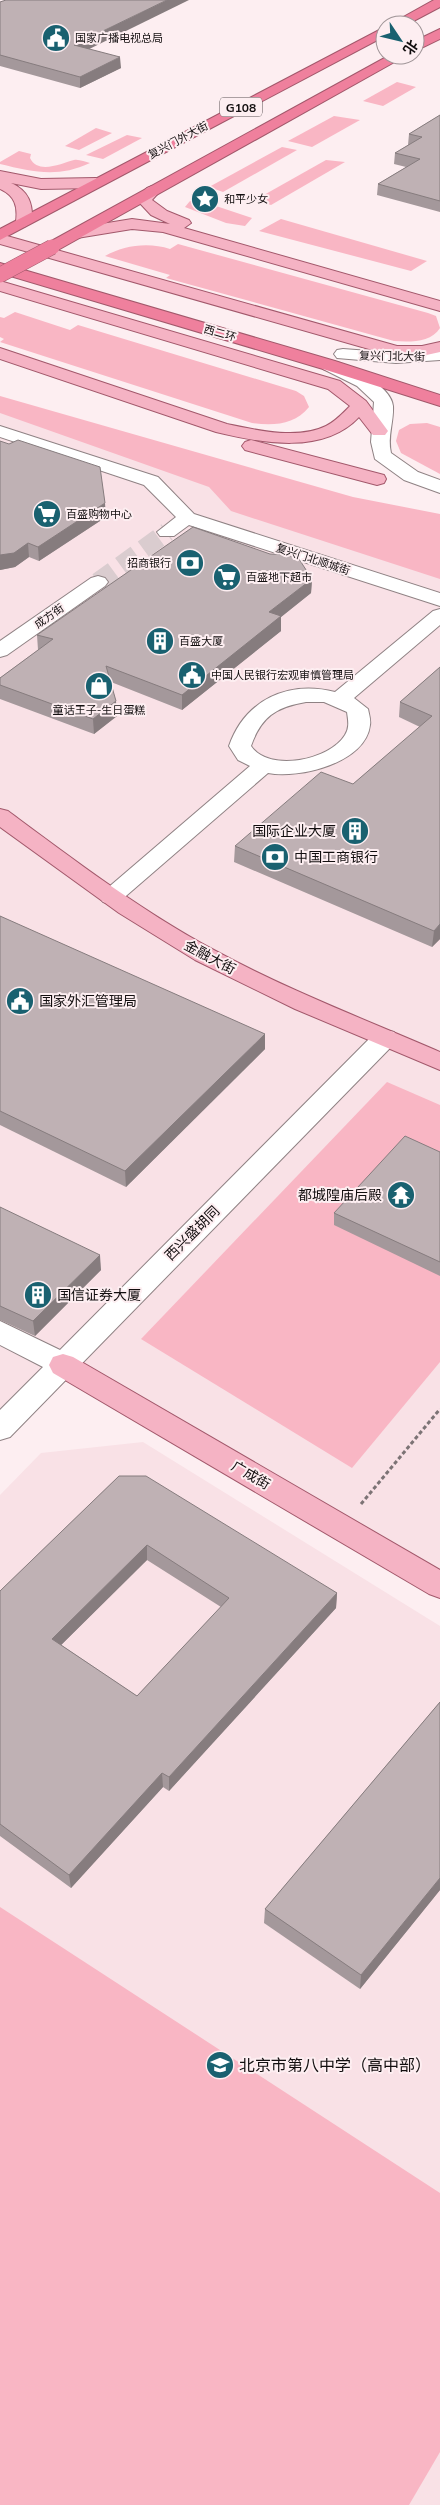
<svg xmlns="http://www.w3.org/2000/svg" width="440" height="2505" font-family="Mulish,'Noto Sans SC',sans-serif">
<style>
.built{fill:#f9e1e6}
.green{fill:#f9b6c4}
.lines{fill:none;stroke-linecap:round;stroke-linejoin:round}
.minor-tunnel{stroke:#dacccf;stroke-width:19;stroke-dasharray:19 9;stroke-linecap:butt}
.minor-casing{stroke:#8f8284;stroke-width:2}
.major-casing{stroke:#a2586b;stroke-width:2}
.highway-casing{stroke:#a2586b;stroke-width:2}
.path{stroke:#7c7375;stroke-width:3;stroke-dasharray:4 2.5;stroke-linecap:butt}
.minor{fill:#fff;fill-rule:evenodd}
.major{fill:#f5b3c4;fill-rule:evenodd}
.highway{fill:#ef809d;fill-rule:evenodd}
.highway-bridge-casing{stroke:#a2586b;stroke-width:16;stroke-linecap:butt}
.highway-bridge{stroke:#ef809d;stroke-width:15}
.wall{fill:#a4989b;fill-rule:evenodd}
.shaded-wall{fill:#867c7e}
.building{fill:#bfb1b4;stroke:#867c7e;fill-rule:evenodd}
.labels{text-anchor:middle;dominant-baseline:central;stroke-width:4;stroke-linejoin:round;paint-order:stroke}
.far-poi-label{font-size:11px;fill:#120e0f;stroke:#fdeef1;text-anchor:start}
.far-street-label{font-size:11px;fill:#120e0f;stroke:#fdeef1}
.shield{fill:#fdeef1;stroke:#585153;stroke-width:1}
.shield-label{font-size:12px;font-weight:bold;fill:#120e0f}
.poi-label{font-size:14px;fill:#120e0f;stroke:#fdeef1;text-anchor:start}
.street-label{font-size:14px;fill:#120e0f;stroke:#fdeef1}
.near-poi-label{font-size:16px;fill:#120e0f;stroke:#fdeef1;text-anchor:start}
</style>
<rect width="100%" height="100%" fill="#fdeef1"/>
<g class="built">
<path d="M0 399 440 555V1585L63 1365 0 1429Z"/>
<path d="M143 1442 440 1626V2505H0V1495L41 1453Z"/>
</g>
<g class="green">
<path d="M397 82 416 87 383 106 363 101Z"/>
<path d="M334 116 360 120 312 147 288 141Z"/>
<path d="M96 128 112 133 79 150 65 146Z"/>
<path d="M127 135 142 138 103 159 86 155Z"/>
<path d="M282 147 297 150 223 192 209 187Z"/>
<path d="M19 151 31 154 30 158C38 175 62 163 74 160 79 159 85 162 90 163 58 178 33 172 0 164V162Z"/>
<path d="M326 160 345 162 271 205 255 200Z"/>
<path d="M190 201H201L252 218 245 226 226 223 185 207Z"/>
<path d="M281 219 427 261 411 271 259 231Z"/>
<path d="M178 244 428 313 436 316 440 328C431 343 409 342 394 341L166 278 170 275 105 256C124 245 149 242 170 249Z"/>
<path d="M15 312 70 330 78 325 296 391 304 396 309 407C295 425 273 426 252 423L0 342 4 339 0 337V317L4 318Z"/>
<path d="M0 396 353 497 440 514V579L231 511 209 487 0 413Z"/>
<path d="M427 423 440 427V474L401 453 396 441 399 430 410 424Z"/>
<path d="M387 1082 440 1105V1362L352 1468 141 1339Z"/>
<path d="M0 1907 440 2193V2452L409 2505H0Z"/>
</g>
<g class="lines">
<path class="minor-tunnel" d="M98 582 167 532"/>
<defs>
<g id="minor">
<path d="M343 349 396 353 440 350V360L396 363 337 358 334 354 337 350Z"/>
<path d="M329 360C347 364 391 385 393 406 394 422 387 436 391 453L418 472 440 480V493L404 480 375 459 371 442 374 402 357 386 323 369 320 365 323 361Z"/>
<path d="M0 426 158 477 194 514 440 593V606L189 525 174 536H160L157 532 176 517 144 485 0 437Z"/>
<path d="M98 576 105 578 108 582 105 586 7 655 0 657V641L91 578Z"/>
<path d="M440 609V625L354 698 368 709C369 714 371 720 370 725 366 763 299 779 268 773L119 902 111 904 103 902 99 897 103 892 250 766 238 760 229 746C245 700 288 680 335 692L433 611ZM306 702H324L347 712C348 720 350 727 345 735 330 760 269 773 251 746 261 717 276 707 306 702Z"/>
<path d="M385 1030 394 1032 398 1038 394 1044 10 1437 0 1440V1410L43 1367 0 1345V1321L60 1350 376 1032Z"/>
</g>
<g id="major">
<path d="M0 171 41 179 96 178 104 183 96 188 41 189 11 183C29 191 33 204 32 222L24 227 16 222C18 206 15 196 0 189Z"/>
<path d="M152 186 160 191 152 200 167 211 189 220 191 223 184 228 440 301V311L163 232 132 229 77 238 69 233 77 228 132 219 170 224 151 215 136 199 147 188Z"/>
<path d="M0 234 397 346H422L440 342V352L422 356 390 355 0 244Z"/>
<path d="M0 281 340 381 366 401 388 431 385 435H373L359 417C323 455 262 443 216 432L0 359V348L227 424C256 430 298 440 326 426 336 421 343 413 350 406L328 389 0 291Z"/>
<path d="M251 440 384 475 386 479 384 483 377 485 245 450 242 446 245 442Z"/>
<path d="M0 809 8 811C74 860 140 910 212 949 285 989 364 1019 440 1052V1070L295 1009 195 960 119 913 0 827Z"/>
<path d="M63 1354 73 1357 440 1570V1598L429 1594 53 1373 49 1365 53 1357Z"/>
</g>
<g id="highway">
<path d="M434 0H440V7L406 25H389Z"/>
<path d="M385 27V36L0 240V229Z"/>
<path d="M440 29V39L415 51V41Z"/>
<path d="M390 55H407L58 250 52 252 44 247 46 244Z"/>
<path d="M0 263 335 361 440 395V406L323 369 0 273Z"/>
</g>
</defs>
<use href="#minor" class="minor-casing"/>
<use href="#major" class="major-casing"/>
<use href="#highway" class="highway-casing"/>
<path class="path" d="M361 1504 440 1409"/>
<use href="#minor" class="minor"/>
<use href="#major" class="major"/>
<use href="#highway" class="highway"/>
<defs>
<path id="highway-bridge" d="M0 275 52 247"/>
</defs>
<use href="#highway-bridge" class="highway-bridge-casing"/>
<use href="#highway-bridge" class="highway-bridge"/>
</g>
<g class="wall">
<path d="M0 2 89 49 121 68 80 88 0 66Z"/>
<path d="M440 115V212L377 195 378 184 406 167 394 164 395 153 408 145 409 134Z"/>
<path d="M0 441 106 517 39 561 29 557 15 567 0 570Z"/>
<path d="M312 579 311 593 281 617V631L182 710 111 682 117 716 94 734 0 699V678L38 650 37 635Z"/>
<path d="M440 667V939L432 947 234 862 235 846 353 784 420 727 399 717 400 702Z"/>
<path d="M0 916 265 1049 126 1187 0 1125Z"/>
<path d="M440 1152V1276L334 1225V1213Z"/>
<path d="M0 1207 101 1270 35 1336 0 1320Z"/>
<path d="M119 1476 337 1593 336 1608 169 1791 163 1787 71 1888 0 1836V1591ZM147 1560 221 1607 137 1696 61 1645Z"/>
<path d="M440 1702V1890L360 1989 264 1923 265 1909Z"/>
</g>
<g class="shaded-wall">
<path d="M167 0H189L75 56 74 45Z"/>
<path d="M120 57 121 68 80 88V77Z"/>
<path d="M105 503 106 517 39 561 38 547Z"/>
<path d="M28 543 29 557 15 567 0 570V555Z"/>
<path d="M312 579 311 593 281 617V631L182 710V695L269 612Z"/>
<path d="M116 701 117 716 94 734 93 719Z"/>
<path d="M440 924V939L432 947 434 931Z"/>
<path d="M265 1034V1049L126 1187 125 1171Z"/>
<path d="M100 1255 101 1270 35 1336 33 1321Z"/>
<path d="M147 1545V1560L53 1653 52 1639Z"/>
<path d="M337 1593 336 1608 169 1791V1777Z"/>
<path d="M162 1773 163 1787 71 1888 69 1875Z"/>
<path d="M440 1878V1890L360 1989 361 1975Z"/>
</g>
<g class="building">
<path d="M6 0H167L74 45 120 57 80 77 0 55V2Z"/>
<path d="M440 115V201L378 184 420 159 395 153 422 137 409 134Z"/>
<path d="M18 440 100 467 105 503 38 547 28 543 14 553 0 555V441L9 444Z"/>
<path d="M193 527 270 554 288 555 299 559 312 579 269 612 281 616 182 695 106 666 116 701 93 719 0 685V678L53 639 37 635Z"/>
<path d="M440 667V924L434 931 235 846 321 772 353 784 432 716 400 702Z"/>
<path d="M0 916 265 1034 125 1171 0 1111Z"/>
<path d="M405 1136 440 1152V1262L334 1213Z"/>
<path d="M0 1207 100 1255 33 1321 0 1306Z"/>
<path d="M119 1476H146L337 1593 169 1777 162 1773 69 1875 0 1824V1591ZM147 1545 229 1598 137 1696 52 1639Z"/>
<path d="M440 1702V1878L361 1975 265 1909Z"/>
</g>
<defs>
<symbol id="civic-disc" viewBox="-11 -11 22 22"><circle r="9.5" fill="#196170" stroke="#fdeef1"/><path d="M-.6-6.5H3V-4.5H.6V-3L4-1V1h2V6H-6V1h2V-1L-.6-3ZM-1.2 2.5V6h2.4V2.5Z" fill="#fff"/></symbol>
<symbol id="sight-disc" viewBox="-11 -11 22 22"><circle r="9.5" fill="#196170" stroke="#fdeef1"/><path d="M0-6L1.8-2.2L6-1.7L2.9 1.2L3.7 5.4L0 3.3L-3.7 5.4L-2.9 1.2L-6-1.7L-1.8-2.2Z" fill="#fff"/></symbol>
<symbol id="supermarket-disc" viewBox="-11 -11 22 22"><circle r="9.5" fill="#196170" stroke="#fdeef1"/><path d="M-6-5.5h2.5l.6 2H6L4.5 2H-2.5L-4.4-4H-6ZM-1.5 3.2a1.3 1.3 0 1 0 .1 0ZM3 3.2a1.3 1.3 0 1 0 .1 0Z" fill="#fff"/></symbol>
<symbol id="bank-disc" viewBox="-11 -11 22 22"><circle r="9.5" fill="#196170" stroke="#fdeef1"/><path d="M-6-4H6V4H-6ZM0-2.3a2.3 2.3 0 1 0 0 4.6a2.3 2.3 0 1 0 0-4.6Z" fill="#fff"/></symbol>
<symbol id="building-disc" viewBox="-11 -11 22 22"><circle r="9.5" fill="#196170" stroke="#fdeef1"/><path d="M-4-6H4V6H1V3H-1V6H-4ZM-2.5-4.3h1.7v1.8h-1.7ZM.8-4.3h1.7v1.8H.8ZM-2.5-1h1.7V.8h-1.7ZM.8-1h1.7V.8H.8Z" fill="#fff"/></symbol>
<symbol id="shop-disc" viewBox="-11 -11 22 22"><circle r="9.5" fill="#196170" stroke="#fdeef1"/><path d="M-5-2.5h2.3a2.7 3.5 0 0 1 5.4 0H5L5.5 6h-11ZM-1.5-2.5h3a1.5 2.3 0 0 0-3 0Z" fill="#fff"/></symbol>
<symbol id="temple-disc" viewBox="-11 -11 22 22"><circle r="9.5" fill="#196170" stroke="#fdeef1"/><path d="M0-6L5-2H3V0L6.5 2.5H4V6H1.5V3h-3V6H-4V2.5H-6.5L-3 0V-2H-5Z" fill="#fff"/></symbol>
<symbol id="school-disc" viewBox="-11 -11 22 22"><circle r="9.5" fill="#196170" stroke="#fdeef1"/><path d="M0-5L7-2L0 1L-7-2ZM-4 1L0 2.5L4 1V4Q0 6-4 4Z" fill="#fff"/></symbol>
</defs>
<g fill-rule="evenodd">
<use href="#civic-disc" x="40" y="22" width="32" height="32"/>
<use href="#sight-disc" x="189" y="183" width="32" height="32"/>
<use href="#supermarket-disc" x="31" y="498" width="32" height="32"/>
<use href="#bank-disc" x="174" y="547" width="32" height="32"/>
<use href="#supermarket-disc" x="211" y="561" width="32" height="32"/>
<use href="#building-disc" x="144" y="625" width="32" height="32"/>
<use href="#civic-disc" x="176" y="659" width="32" height="32"/>
<use href="#shop-disc" x="83" y="670" width="32" height="32"/>
<use href="#building-disc" x="339" y="815" width="32" height="32"/>
<use href="#bank-disc" x="259" y="841" width="32" height="32"/>
<use href="#civic-disc" x="4" y="985" width="32" height="32"/>
<use href="#temple-disc" x="385" y="1179" width="32" height="32"/>
<use href="#building-disc" x="22" y="1279" width="32" height="32"/>
<use href="#school-disc" x="204" y="2049" width="32" height="32"/>
</g>
<g class="labels">
<g class="far-poi-label">
<text x="75" y="38">国家广播电视总局</text>
<text x="224" y="199">和平少女</text>
<text x="66" y="514">百盛购物中心</text>
<text x="171" y="563" text-anchor="end">招商银行</text>
<text x="246" y="577">百盛地下超市</text>
<text x="179" y="641">百盛大厦</text>
<text x="211" y="675">中国人民银行宏观审慎管理局</text>
<text x="99" y="710" text-anchor="middle">童话王子-生日蛋糕</text>
</g>
<g class="far-street-label">
<text transform="translate(178 140) rotate(-28)">复兴门外大街</text>
<text transform="translate(220 333) rotate(16)">西二环</text>
<text transform="translate(392 356) rotate(1)">复兴门北大街</text>
<text transform="translate(313 559) rotate(18)">复兴门北顺城街</text>
<text transform="translate(49 616) rotate(-35)">成方街</text>
</g>
<rect class="shield" x="220" y="97.5" width="42" height="19" rx="4"/>
<g class="shield-label">
<text x="241" y="107">G108</text>
</g>
<g class="poi-label">
<text x="336" y="831" text-anchor="end">国际企业大厦</text>
<text x="294" y="857">中国工商银行</text>
<text x="39" y="1001">国家外汇管理局</text>
<text x="382" y="1195" text-anchor="end">都城隍庙后殿</text>
<text x="57" y="1295">国信证券大厦</text>
</g>
<g class="street-label">
<text transform="translate(210 957) rotate(28)">金融大街</text>
<text transform="translate(192 1233) rotate(-45)">西兴盛胡同</text>
<text transform="translate(251 1475) rotate(30)">广成街</text>
</g>
<g class="near-poi-label">
<text x="239" y="2065">北京市第八中学（高中部）</text>
</g>
</g>
<g transform="translate(400 40) rotate(125)"><circle r="24" fill="#fdeef1" stroke="#9f9497"/>
<path d="M0-4L9 19L0 12L-9 19Z" fill="#196170"/>
<text y="-8" font-size="14" font-weight="bold" text-anchor="middle" fill="#120e0f">北</text>
</g>
</svg>
